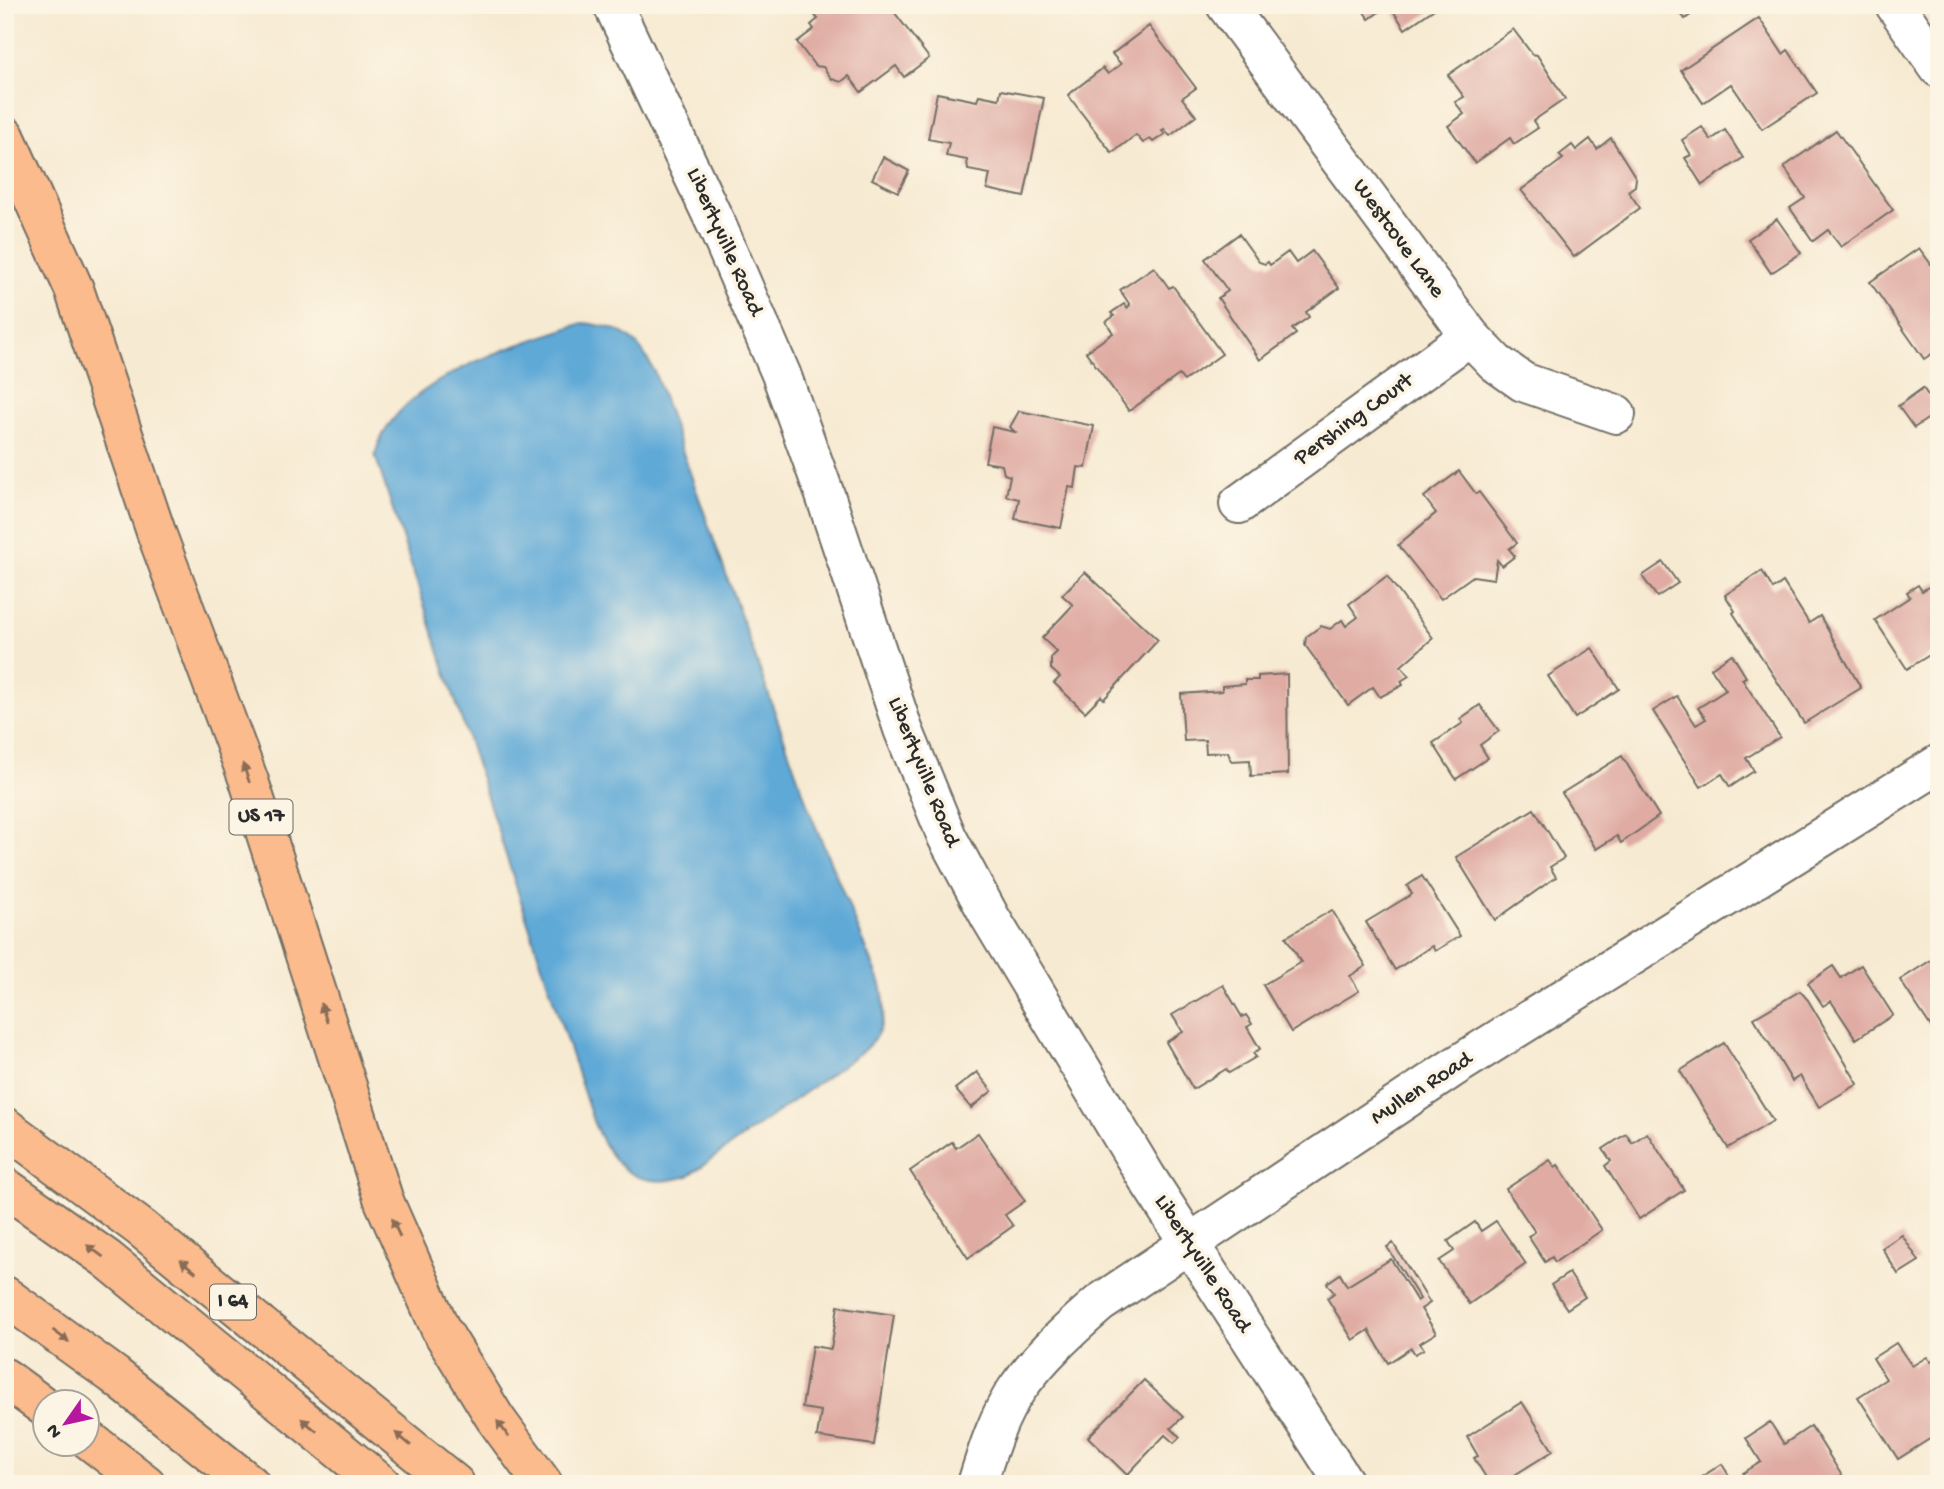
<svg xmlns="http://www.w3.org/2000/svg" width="1944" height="1489" font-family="'Gochi Hand',sans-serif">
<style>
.water{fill:#5fa9d7;stroke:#456a81;stroke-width:2}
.building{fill:#dfaba3}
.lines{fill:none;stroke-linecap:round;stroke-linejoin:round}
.minor-casing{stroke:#726e65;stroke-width:42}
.highway-casing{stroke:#726e65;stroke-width:42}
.minor{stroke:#fff;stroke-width:38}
.highway{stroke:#fbbb8c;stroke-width:38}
.oneway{fill:#896c57}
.labels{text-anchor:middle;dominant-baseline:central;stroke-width:7;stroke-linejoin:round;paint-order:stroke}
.shield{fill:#fcf5e5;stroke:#6a6863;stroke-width:2}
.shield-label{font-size:21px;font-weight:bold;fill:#2b2b2b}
.street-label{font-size:23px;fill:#2b2b2b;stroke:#fcf5e5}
</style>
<rect width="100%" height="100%" fill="#fcf5e5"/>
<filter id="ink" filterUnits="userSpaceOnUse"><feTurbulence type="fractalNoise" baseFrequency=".0143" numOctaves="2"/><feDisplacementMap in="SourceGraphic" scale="14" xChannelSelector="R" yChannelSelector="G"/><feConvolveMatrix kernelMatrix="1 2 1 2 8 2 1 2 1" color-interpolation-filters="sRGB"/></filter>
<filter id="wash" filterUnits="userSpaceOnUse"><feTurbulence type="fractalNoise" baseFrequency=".00686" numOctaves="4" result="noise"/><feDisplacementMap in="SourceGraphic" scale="28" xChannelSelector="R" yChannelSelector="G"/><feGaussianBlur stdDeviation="1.57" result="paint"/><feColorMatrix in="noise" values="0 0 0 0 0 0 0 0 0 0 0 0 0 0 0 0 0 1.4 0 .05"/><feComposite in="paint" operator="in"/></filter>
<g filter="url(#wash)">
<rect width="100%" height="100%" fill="#f7ead2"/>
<path class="water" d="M583 323C622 327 636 335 654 371L813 820 881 984C887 1011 885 1031 864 1050L688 1176C636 1192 612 1167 593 1121L375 455C394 378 516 346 583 323Z"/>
<g id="blocks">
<g class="building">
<path d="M824 5 828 11 836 5H894L898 10 895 13 929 58 904 77 896 66 861 92 849 76 841 82 832 79 823 67 815 66 797 42 814 29 811 25 818 19 813 13Z"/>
<path d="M1359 5H1389L1369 19Z"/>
<path d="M1398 5H1440L1405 29 1392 9Z"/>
<path d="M1675 5H1704L1685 19Z"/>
<path d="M1759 18 1783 54 1788 50 1817 93 1762 129 1731 84 1703 103 1681 70Z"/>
<path d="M1149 26 1196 88 1182 98 1196 116 1170 136 1164 129 1162 131 1165 134 1153 142 1150 139 1143 143 1136 135 1112 153 1068 95 1103 68 1108 74 1121 64 1112 54Z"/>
<path d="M1513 29 1532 54 1537 55 1565 99 1533 121 1538 128 1514 144 1510 138 1475 163 1448 126 1464 114 1455 102 1464 97 1448 75Z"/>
<path d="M1001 90 1044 98 1024 197 987 189 990 174 968 170 967 160 946 156 949 143 928 139 937 93 977 101 979 95 999 99Z"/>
<path d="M1702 127 1711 140 1725 130 1743 158 1702 185 1685 158 1691 155 1682 140Z"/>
<path d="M1836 130 1893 210 1841 247 1828 230 1813 241 1790 208 1805 198 1784 167Z"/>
<path d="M1611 138 1636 178 1635 186 1628 191 1640 208 1574 257 1521 190 1563 159 1559 155 1572 145 1576 150 1590 139 1597 149Z"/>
<path d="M883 157 909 171 898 192 872 179Z"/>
<path d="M1777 219 1801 253 1771 273 1748 239Z"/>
<path d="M1239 234 1259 262 1265 264 1268 262 1270 265 1288 252 1296 263 1312 251 1339 288 1306 312 1309 317 1292 329 1296 334 1260 360 1218 298 1228 291 1205 259Z"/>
<path d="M1919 248 1939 275V349L1924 359 1870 282Z"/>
<path d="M1154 267 1169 288 1173 286 1222 354 1184 381 1179 375 1129 411 1086 352 1113 333 1106 322 1114 316 1111 313 1124 304 1127 308 1130 305 1120 290Z"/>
<path d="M1923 388 1939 411 1914 428 1898 406Z"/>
<path d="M1019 411 1094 426 1086 468 1078 467 1075 488 1069 487 1061 528 1015 519 1019 499 1006 496 1010 476 1004 474 1002 465 985 462 992 427 1015 432 1010 427Z"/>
<path d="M1459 471 1476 494 1479 492 1517 543 1509 549 1515 556 1502 566 1497 560 1494 579 1473 576 1441 599 1398 545 1436 513 1424 497Z"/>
<path d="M1663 562 1678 583 1657 597 1642 576Z"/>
<path d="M1762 571 1773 589 1783 582 1809 623 1820 616 1861 688 1804 723 1733 613 1735 611 1725 595Z"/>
<path d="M1085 572 1158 640 1104 699 1101 696 1085 712 1054 683 1060 677 1051 669V658L1057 652 1042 638 1073 605 1062 595Z"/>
<path d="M1387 576 1433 638 1401 666 1409 676 1401 681 1403 685 1380 697 1373 687 1348 705 1305 645 1306 637 1321 626 1330 629 1342 620 1346 626 1358 617 1349 604Z"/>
<path d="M1939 580V649L1907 669 1875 620 1910 597 1907 592 1918 585 1922 591Z"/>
<path d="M1592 648 1619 689 1575 718 1548 676Z"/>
<path d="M1732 654 1746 677 1742 679 1780 737 1746 758 1754 771 1730 787 1722 774 1701 787 1653 711 1677 696 1696 725 1706 719 1698 708 1726 690 1711 668Z"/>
<path d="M1287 674 1288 774 1251 776 1250 760 1231 761 1228 752 1206 753 1205 740 1184 741 1181 694 1222 691V686L1245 684V680H1258V676Z"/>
<path d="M1480 705 1499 731 1480 745 1488 758 1456 779 1433 743 1463 723 1460 719Z"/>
<path d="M1622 756 1659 816 1621 843 1617 836 1596 849 1562 793Z"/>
<path d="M1534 809 1564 858 1550 867 1556 877 1495 920 1456 857Z"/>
<path d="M1422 876 1460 936 1435 951 1432 946 1395 970 1366 922 1412 894 1407 886Z"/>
<path d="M1332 910 1366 966 1350 976 1359 991 1291 1032 1263 985 1301 962 1286 937Z"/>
<path d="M1939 955V1039L1900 980Z"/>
<path d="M1861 965 1893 1015 1856 1039 1831 1001 1823 1006 1808 983 1833 966 1841 978Z"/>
<path d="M1223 985 1242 1017 1246 1015 1252 1024 1247 1027 1260 1049 1253 1053 1256 1057 1229 1073 1226 1069 1193 1089 1166 1042 1183 1032 1172 1015Z"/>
<path d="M1800 991 1808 1000 1858 1084 1819 1107 1800 1076 1792 1081 1754 1018Z"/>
<path d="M1724 1043 1773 1121 1728 1148 1680 1071Z"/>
<path d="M977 1072 992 1091 971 1108 955 1089Z"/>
<path d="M978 1133 1025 1201 1005 1215 1013 1226 968 1258 910 1171 952 1142 956 1148Z"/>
<path d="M1647 1133 1684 1190 1639 1219 1605 1166 1611 1161 1603 1149 1626 1134 1632 1143Z"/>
<path d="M1550 1160 1555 1167 1558 1165 1602 1230 1555 1262 1552 1257 1545 1262 1528 1236 1535 1232 1506 1189Z"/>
<path d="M1496 1221 1526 1264 1469 1304 1439 1261 1454 1251 1448 1241 1475 1222 1481 1231Z"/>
<path d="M1902 1235 1919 1261 1898 1274 1882 1248Z"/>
<path d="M1393 1243 1430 1303 1421 1309 1436 1333 1420 1343 1424 1349 1415 1354 1411 1348 1388 1363 1369 1330 1353 1340 1327 1298 1334 1293 1327 1283 1340 1274 1347 1286 1391 1259 1417 1301 1420 1299 1387 1247Z"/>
<path d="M1569 1273 1585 1297 1567 1309 1551 1285Z"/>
<path d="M838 1306 894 1315 874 1445 817 1437 821 1411 802 1408 812 1346 831 1349Z"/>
<path d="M1896 1343 1912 1366 1927 1357 1931 1362 1939 1357V1433L1898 1459 1858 1397 1886 1379 1873 1358Z"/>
<path d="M1144 1380 1183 1417 1171 1428 1180 1437 1174 1443 1165 1435 1127 1475 1088 1437Z"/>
<path d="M1522 1402 1553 1451 1500 1484H1490L1474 1458 1478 1456 1467 1437Z"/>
<path d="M1770 1422 1784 1444 1811 1426 1847 1484H1749L1743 1473 1761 1462 1746 1438Z"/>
<path d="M1722 1464 1734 1484H1696L1695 1481Z"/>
</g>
</g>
</g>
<g filter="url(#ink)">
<use href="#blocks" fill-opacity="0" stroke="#726e65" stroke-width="2"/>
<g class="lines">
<defs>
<g id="minor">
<path d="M613 5 717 226 781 374 825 495 903 729 947 837 990 917 1147 1178 1345 1484"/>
<path d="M1226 5 1470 336 1496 363 1523 382 1616 414"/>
<path d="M1895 5 1939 68"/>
<path d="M1239 504 1470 336"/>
<path d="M977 1484C987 1452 998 1416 1017 1389 1040 1356 1070 1329 1100 1303L1451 1069 1939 764"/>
</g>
<g id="highway">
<path d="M5 136 74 289 157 535 249 781 384 1201 440 1328 495 1418 543 1484"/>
<path d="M5 1127 141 1228 455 1484"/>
<path d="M5 1187 107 1259 381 1484"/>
<path d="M5 1296 114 1375 250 1484"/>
<path d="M5 1378 46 1408"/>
<path d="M88 1439 146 1484"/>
</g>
</defs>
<use href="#minor" class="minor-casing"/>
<use href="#highway" class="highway-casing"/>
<use href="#minor" class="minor"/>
<use href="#highway" class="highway"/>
</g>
<defs><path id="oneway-solid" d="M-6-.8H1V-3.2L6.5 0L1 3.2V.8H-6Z" transform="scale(1.75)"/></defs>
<g class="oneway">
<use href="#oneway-solid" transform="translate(246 773) rotate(-110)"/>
<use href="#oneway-solid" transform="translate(324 1013) rotate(-108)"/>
<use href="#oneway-solid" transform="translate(396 1228) rotate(-114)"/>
<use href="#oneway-solid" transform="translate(95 1251) rotate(-144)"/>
<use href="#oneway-solid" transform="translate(188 1266) rotate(-141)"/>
<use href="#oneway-solid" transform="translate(61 1336) rotate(36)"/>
<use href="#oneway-solid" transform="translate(309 1425) rotate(-141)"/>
<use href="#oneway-solid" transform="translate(503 1429) rotate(-126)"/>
<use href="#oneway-solid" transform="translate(403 1439) rotate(-140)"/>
</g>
</g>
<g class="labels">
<g class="shield">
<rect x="229.5" y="799.5" width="63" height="35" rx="5"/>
<rect x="210" y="1284.5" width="46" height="35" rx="5"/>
</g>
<g class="shield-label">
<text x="261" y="817">US 17</text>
<text x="233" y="1302">I 64</text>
</g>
<g class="street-label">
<text transform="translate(1398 239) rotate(54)">Westcove Lane</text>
<text transform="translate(724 242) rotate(66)">Libertyville Road</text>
<text transform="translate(1354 420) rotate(-36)">Pershing Court</text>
<text transform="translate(923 772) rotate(68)">Libertyville Road</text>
<text transform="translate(1422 1089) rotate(-33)">Mullen Road</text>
<text transform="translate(1202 1264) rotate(57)">Libertyville Road</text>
</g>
</g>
<rect width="1944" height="1489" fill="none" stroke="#fcf5e5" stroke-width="28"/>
<g transform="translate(66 1423) rotate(236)"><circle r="33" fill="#fcf5e5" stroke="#a8a49b" stroke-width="2"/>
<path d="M0-5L12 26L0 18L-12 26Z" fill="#b5179e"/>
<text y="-10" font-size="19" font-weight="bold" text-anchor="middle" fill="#2b2b2b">N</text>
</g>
</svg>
